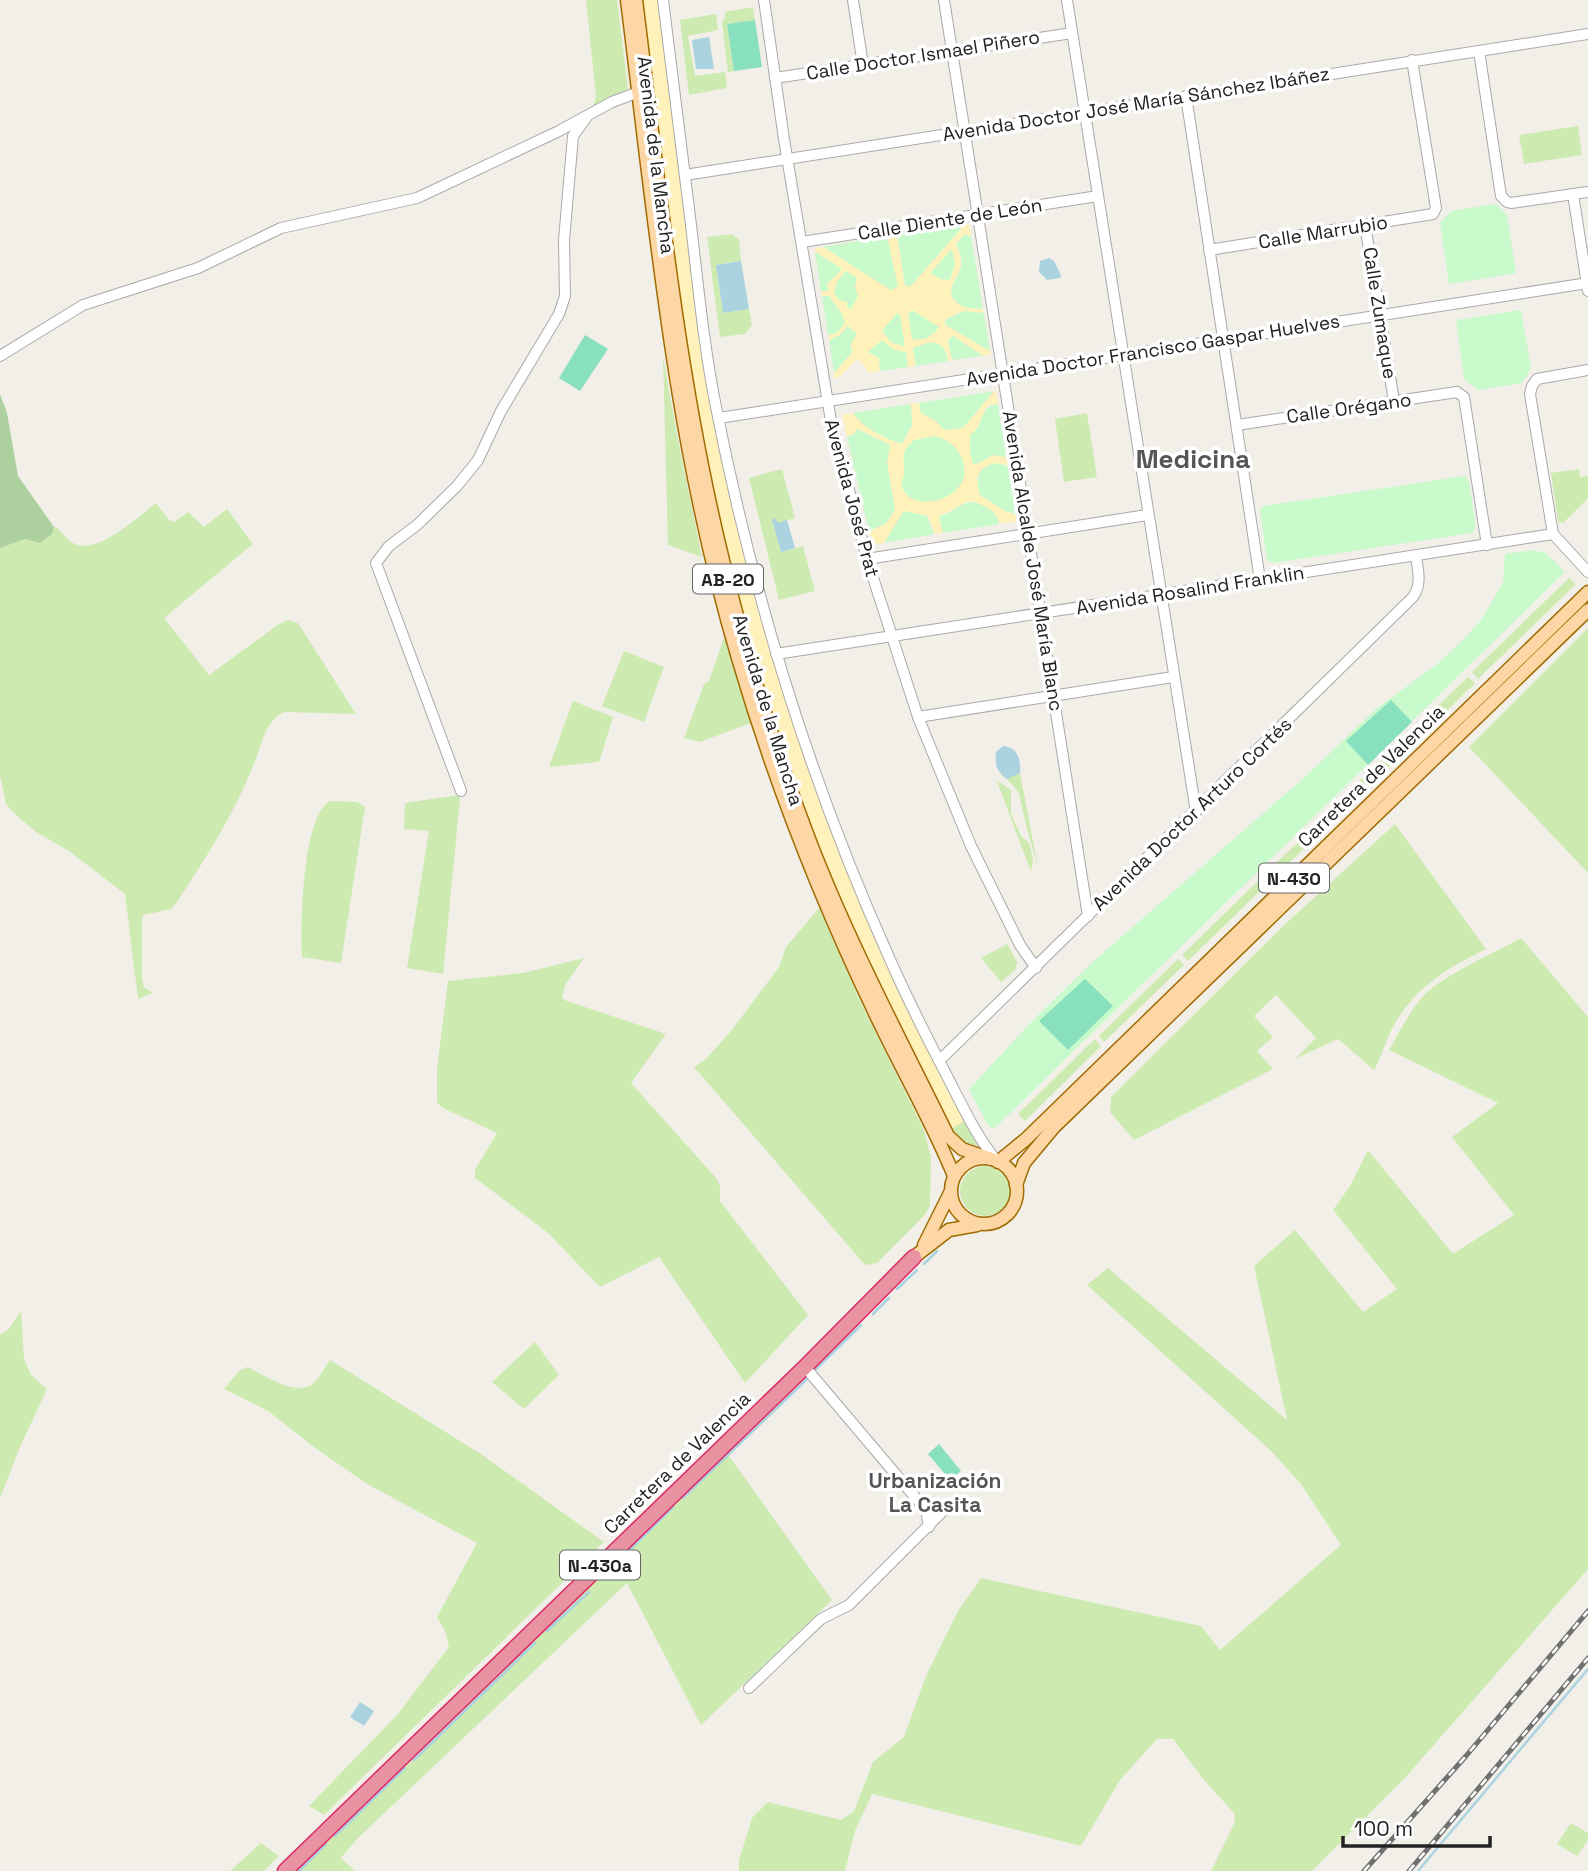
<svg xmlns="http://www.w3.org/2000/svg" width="1588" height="1871" font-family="'Space Grotesk',sans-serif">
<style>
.grass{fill:#cdebb0}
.forest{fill:#add19e}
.sand{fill:#fff1ba}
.park{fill:#c8facc}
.pitch{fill:#88e0be}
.water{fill:#aad3df}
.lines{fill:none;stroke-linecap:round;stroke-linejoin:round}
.stream{stroke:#aad3df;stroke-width:2.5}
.minor-casing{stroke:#a9a9a9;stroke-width:12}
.major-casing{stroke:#a06b00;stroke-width:15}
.highway-casing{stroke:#dc2a67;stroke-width:17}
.minor{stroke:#fff;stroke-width:10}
.major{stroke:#fcd6a4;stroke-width:12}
.highway{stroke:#e892a2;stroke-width:14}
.rail-casing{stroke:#707070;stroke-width:5}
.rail{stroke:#fff;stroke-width:2.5;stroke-dasharray:8;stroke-linecap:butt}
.labels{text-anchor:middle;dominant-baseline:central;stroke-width:7;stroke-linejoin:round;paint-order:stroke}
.shield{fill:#fff;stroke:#646464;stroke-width:2}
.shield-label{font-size:18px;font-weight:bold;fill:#222}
.street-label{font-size:19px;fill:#222;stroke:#fff}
.neighbourhood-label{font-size:21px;font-weight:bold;fill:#555;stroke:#fff}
.district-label{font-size:26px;font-weight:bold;fill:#555;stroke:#fff}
</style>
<rect width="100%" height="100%" fill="#f2efe9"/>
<g class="grass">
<path d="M586 0H617L628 89 593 107 596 96Z"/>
<path d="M753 7 755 20 727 24 734 71 728 72 722 22 725 18V12Z"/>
<path d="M716 14 718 30 688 36 695 76 725 72 727 88 689 95 680 20Z"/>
<path d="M1578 126 1582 155 1524 164 1519 135Z"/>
<path d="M732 234 739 240 741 261 716 265 723 313 749 309 752 325 745 334 720 337 707 237Z"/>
<path d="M663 357 677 435 702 557 668 545Z"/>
<path d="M1087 413 1097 477 1064 482 1055 419Z"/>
<path d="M782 469 795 518 778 523 772 520 781 552 803 546 815 591 779 600 749 478Z"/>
<path d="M1579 469 1580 477 1588 476V498L1563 523 1558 521 1551 473Z"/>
<path d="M156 503 169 520 174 522 188 512 204 527 227 509 253 544 164 618 209 675 279 624 288 620 298 623 356 714 284 712C266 720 262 744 255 761 236 811 206 858 177 902L171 909 144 915 142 919V978L144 987 153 993 138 999 125 894 69 851 36 832 15 814 6 804 0 776V548L25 539 40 543 50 536 54 527H57C61 532 67 539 73 543 96 557 139 516 156 503Z"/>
<path d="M1569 578 1576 584 1478 679 1472 672Z"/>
<path d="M1588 628V873L1469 747Z"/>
<path d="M725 635 751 723 700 742 684 738 704 684 709 681Z"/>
<path d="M624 651 664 667 644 722 602 706Z"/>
<path d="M1468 677 1475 683 1357 798 1349 791Z"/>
<path d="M573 701 613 717 599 762 549 767Z"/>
<path d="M1020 773 1038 867 1027 829 1019 793 1007 779Z"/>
<path d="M997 781 1011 790V814L1021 836 1029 843 1033 859 1031 872Z"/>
<path d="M458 795 460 799 443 974 407 968 429 831 404 829 405 803Z"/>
<path d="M330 801 357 802 365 807 341 963 302 957C300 926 302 816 330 801Z"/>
<path d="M1325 817 1331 823 1268 883 1262 876Z"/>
<path d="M1395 824 1486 949C1447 969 1417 985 1394 1025 1386 1039 1382 1056 1374 1070L1338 1039 1295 1059 1316 1038 1276 995 1254 1016 1273 1037 1257 1051 1273 1069 1134 1140 1110 1112 1111 1097 1282 927Z"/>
<path d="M1258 881 1265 886 1188 961 1182 955Z"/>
<path d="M819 908 862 1005 924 1130 931 1157 930 1206 924 1216 877 1263 865 1265 694 1067 705 1060 731 1031 779 967 786 947Z"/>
<path d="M1521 938 1588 1017V1569L1404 1779 1312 1871H1211L1235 1822 1234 1813 1204 1780 1173 1739H1157L1120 1780 1081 1846 872 1794 855 1831 845 1871H739V1860L752 1818 768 1802 841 1820 854 1811 873 1762 904 1737 926 1676 958 1611 981 1578 1201 1626 1220 1650 1341 1545 1301 1484 1270 1450 1087 1285 1108 1268 1287 1420 1254 1266 1295 1230 1363 1312 1397 1289 1333 1210 1350 1186 1368 1150 1453 1254 1514 1215 1452 1137 1498 1103 1389 1050C1400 1031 1410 1010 1425 994 1446 974 1494 953 1521 938Z"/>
<path d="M1007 944 1017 962 1016 969 1001 982 981 958Z"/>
<path d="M584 958 565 985 562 998 567 1001 666 1034 631 1083 717 1179 720 1187V1201L808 1315 745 1383 659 1257 600 1287 548 1233 475 1178V1170L497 1133 443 1108 437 1103V1069L448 981 523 973Z"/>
<path d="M1178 959 1184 965 1104 1042 1099 1036Z"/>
<path d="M1095 1039 1101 1046 1025 1121 1018 1114Z"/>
<path d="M964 1121 978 1146 966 1143 951 1129Z"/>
<circle cx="985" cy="1191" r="25"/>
<path d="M21 1311 24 1359 31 1375 47 1389 20 1447 0 1498V1335L8 1330Z"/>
<path d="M535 1342 559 1375 524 1409 492 1382Z"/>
<path d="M330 1360 481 1454 604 1542 324 1815 309 1806 397 1715 449 1647 446 1633 437 1617 477 1543 367 1484 314 1447 268 1411 224 1389 239 1371 247 1367C264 1375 297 1398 314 1383 320 1377 325 1367 330 1360Z"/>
<path d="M727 1453 832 1600 701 1725 627 1583 357 1839 341 1858 355 1871H298Z"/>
<path d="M1571 1823 1588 1833V1840L1577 1856 1557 1844Z"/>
<path d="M261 1843 279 1856 264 1871H230Z"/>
</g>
<path class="forest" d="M0 394 7 413 18 476 54 527 52 534 40 543 25 539 0 548Z"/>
<g class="sand">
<path d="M643 0H659L716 425 749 578 790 716 846 869 899 994 964 1121 951 1129C929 1085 906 1041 884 996 804 829 743 646 707 463 677 311 662 155 643 0Z"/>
<path d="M969 223 971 236 964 235 956 244C969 274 953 271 951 294 956 307 970 310 983 308L984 313 962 311 945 320 946 325 990 351 991 354 983 356 953 336 948 340 952 360 948 361 946 352 938 343H927L913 348 916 366 908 367 906 353 894 350 882 341 869 351 879 358 880 371 868 373 864 365 857 359 840 377 834 378V373L852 353 851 343 857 334 848 326 840 335 829 340 828 335 836 333 845 323 830 297 822 296 821 291H829L827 284 842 269 815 252V248L823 247 891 290 897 286 887 236 897 235 905 285 910 287 965 224Z"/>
<path d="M994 391H996L998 404 989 405C979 416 984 425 970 436V452L975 464 993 455 1006 457 1008 466 1003 464 982 469 977 477 981 496 1005 511 1015 514 1017 521 999 524C998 512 994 513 985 509 982 507 979 503 976 502 964 499 951 513 939 516L943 533 935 534 928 516 904 511 884 543 873 544 869 531 885 524 895 510 887 463 890 445 858 429 854 434 847 437 842 415 853 413C864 429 884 438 902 444L912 426 911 404 919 403 922 413 936 421 944 430 963 428Z"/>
</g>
<g class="park">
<path d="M1496 204 1507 215 1516 273 1449 284 1440 223 1451 211Z"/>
<path d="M965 224 910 287 905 285 897 235Z"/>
<path d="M964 235 971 236 983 308C970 310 956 307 951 294 953 273 970 272 956 244Z"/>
<path d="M887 236 898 286 891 290 823 247Z"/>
<path d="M952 249 955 264 950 280 940 279 930 273Z"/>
<path d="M815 252 842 269 827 284 829 291H821Z"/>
<path d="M846 271 857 278 855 287 858 296 851 309 847 307V302L839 300 834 293 837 282Z"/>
<path d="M822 296H829L842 314 845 323 837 333 828 335Z"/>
<path d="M912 310 939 327C932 337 924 341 912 339L908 314Z"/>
<path d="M1521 310 1531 368 1522 383 1478 390 1464 379 1456 320Z"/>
<path d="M964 311 984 313 990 351 946 325 945 320Z"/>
<path d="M897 313 900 315 905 347 891 342 882 331Z"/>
<path d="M848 326 857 334 850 345 852 352 834 373 829 340 840 335Z"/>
<path d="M953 336 983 356 952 360 948 340Z"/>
<path d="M882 340 894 350 906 352 908 367 880 371 879 358 868 352Z"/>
<path d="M927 343C940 341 946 348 948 361L916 366 913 348Z"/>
<path d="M994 391 963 428 944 430 936 421 921 413 919 403Z"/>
<path d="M911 404 912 425 902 444C885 438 864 429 853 413Z"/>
<path d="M998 404 1006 457 993 455 979 463 973 464 970 452V435C986 424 978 406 998 404Z"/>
<path d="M857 429 890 445 887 463 895 510 885 524 869 531 847 437 854 434Z"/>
<path d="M936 436C948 440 959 448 963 461 976 502 905 515 902 485 901 476 903 483 904 474 906 459 897 455 914 440Z"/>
<path d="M996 463 1008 466 1015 514 1005 511 980 495C975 479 977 467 996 463Z"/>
<path d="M1465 476 1469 482 1476 527 1472 533 1273 563 1267 560 1260 510 1263 506Z"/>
<path d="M973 502C984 505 998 511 999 524L943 533 939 516C952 514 960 502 973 502Z"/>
<path d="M904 511 927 516 934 534 884 543Z"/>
<path d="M1532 550 1546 553 1565 572 995 1128 989 1127 969 1089 1037 1016 1096 959 1306 776 1377 708 1436 665 1464 639 1481 620 1503 583 1505 554Z"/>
</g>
<g class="pitch">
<path d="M755 20 762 67 734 71 727 24Z"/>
<path d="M585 335 608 349 580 391 559 378Z"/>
<path d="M1391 700 1412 722 1368 765 1346 741Z"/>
<path d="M1085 979 1113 1006 1068 1050 1039 1021Z"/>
<path d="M939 1444 961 1471 950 1480 928 1454Z"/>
</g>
<g class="water">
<path d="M709 37 714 69H696L692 40Z"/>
<path d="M1049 258 1054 261 1061 275 1060 278 1047 280 1039 272 1040 261Z"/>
<path d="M741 261 749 309 723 313 716 265Z"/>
<path d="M776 518 778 523 787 520 795 548 781 552 772 520Z"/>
<path d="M1003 746C1018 747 1021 760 1020 773L1007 779C996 771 995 765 996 752Z"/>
<path d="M360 1702 374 1711 364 1726 350 1717Z"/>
</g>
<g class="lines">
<g class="stream">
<path d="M924 1264 937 1251"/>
<path d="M897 1289 917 1270"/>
<path d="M873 1314 889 1298"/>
<path d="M815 1370 861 1325"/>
<path d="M683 1498 808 1378"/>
<path d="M611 1569 673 1507"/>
<path d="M547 1631 589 1592"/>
<path d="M414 1760 535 1643"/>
<path d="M335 1836 405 1768"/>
<path d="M299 1871 326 1844"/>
<path d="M1418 1871 1588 1669"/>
</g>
<defs>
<g id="minor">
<path d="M663 0C672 75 682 150 691 225 698 285 704 347 716 407 753 595 809 779 888 955 906 996 926 1036 947 1076 962 1105 975 1134 996 1160"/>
<path d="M764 0 784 139 831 421 867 559 918 717 971 846 1020 945 1036 968"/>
<path d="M853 0 863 65"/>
<path d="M944 0 1088 916"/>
<path d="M1067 0 1196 812"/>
<path d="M1479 51 1501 196 1507 202 1511 203 1588 192"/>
<path d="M775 78 1072 33"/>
<path d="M1186 96 1260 580"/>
<path d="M685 175 1588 34"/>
<path d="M1573 194 1588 291"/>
<path d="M1365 225 1394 401"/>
<path d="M802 242 1098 196"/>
<path d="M1209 250 1433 214 1436 208 1412 60"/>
<path d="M0 356 83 305 198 268 281 228 417 198 559 131 612 102 639 92"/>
<path d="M719 418 1588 283"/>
<path d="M1237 425 1457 392 1464 397 1487 545"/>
<path d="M1553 534 1530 394 1532 386 1537 379 1588 370"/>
<path d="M1553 534 1588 572"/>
<path d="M867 559 1147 515"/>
<path d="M776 654 1553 534"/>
<path d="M918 717 1173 677"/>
<path d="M461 791 376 563 389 546 417 525 457 486 478 460 501 411 559 314 565 296 564 240 573 136 586 118"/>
<path d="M939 1061 1413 597C1422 584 1418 571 1416 556"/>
<path d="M805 1367 926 1510 929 1527"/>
<path d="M749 1688 821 1619 849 1605 943 1511"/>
</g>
<g id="major">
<path d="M627 0C655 221 674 443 738 658 773 778 819 896 873 1009 899 1065 931 1119 954 1176"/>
<path d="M636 0C659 183 677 368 720 548 743 646 773 745 809 839 848 941 900 1038 948 1136L962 1149 991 1159"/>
<circle cx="984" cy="1191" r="33"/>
<path d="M998 1162 1026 1139 1588 592"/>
<path d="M1016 1185 1024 1163 1054 1127 1588 610"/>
<path d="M924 1245 950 1193"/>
<path d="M914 1257 949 1230 977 1225"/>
</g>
<path id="highway" d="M285 1871 805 1367 914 1257"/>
</defs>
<use href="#minor" class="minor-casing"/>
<use href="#major" class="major-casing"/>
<use href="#highway" class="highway-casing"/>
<use href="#minor" class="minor"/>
<use href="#major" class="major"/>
<use href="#highway" class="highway"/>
<defs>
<g id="rail">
<path d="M1364 1871 1466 1756 1588 1611"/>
<path d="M1409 1871 1588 1658"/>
</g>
</defs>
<use href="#rail" class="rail-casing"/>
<use href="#rail" class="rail"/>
</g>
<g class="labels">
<g class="shield">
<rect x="693" y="564.5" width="70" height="29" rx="5"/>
<rect x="1259" y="863.5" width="70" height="29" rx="5"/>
<rect x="560" y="1550.5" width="80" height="29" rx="5"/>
</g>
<g class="shield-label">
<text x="728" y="579">AB-20</text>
<text x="1294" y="878">N-430</text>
<text x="600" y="1565">N-430a</text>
</g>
<g class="street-label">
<text transform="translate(923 55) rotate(-9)">Calle Doctor Ismael Piñero</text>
<text transform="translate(1136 104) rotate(-9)">Avenida Doctor José María Sánchez Ibáñez</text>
<text transform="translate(656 155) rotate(83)">Avenida de la Mancha</text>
<text transform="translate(950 219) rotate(-9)">Calle Diente de León</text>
<text transform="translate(1323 232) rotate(-9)">Calle Marrubio</text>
<text transform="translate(1380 313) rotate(81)">Calle Zumaque</text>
<text transform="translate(1153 350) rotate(-9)">Avenida Doctor Francisco Gaspar Huelves</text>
<text transform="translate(1349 408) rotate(-8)">Calle Orégano</text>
<text transform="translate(852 498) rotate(75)">Avenida José Prat</text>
<text transform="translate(1033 561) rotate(81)">Avenida Alcalde José María Blanc</text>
<text transform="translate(1190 590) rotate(-9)">Avenida Rosalind Franklin</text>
<text transform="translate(768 710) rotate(73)">Avenida de la Mancha</text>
<text transform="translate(1371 776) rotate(-44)">Carretera de Valencia</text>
<text transform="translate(1192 814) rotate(-44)">Avenida Doctor Arturo Cortés</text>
<text transform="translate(677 1463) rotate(-44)">Carretera de Valencia</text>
</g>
<g class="neighbourhood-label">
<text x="935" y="1480">Urbanización<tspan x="935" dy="24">La Casita</tspan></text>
</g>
<g class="district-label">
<text x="1193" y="459">Medicina</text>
</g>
</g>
<path d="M1343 1836v10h147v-10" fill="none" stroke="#222222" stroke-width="3.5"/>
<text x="1354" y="1836" font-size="21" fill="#222222" stroke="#ffffff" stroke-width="5" paint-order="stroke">100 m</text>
</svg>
